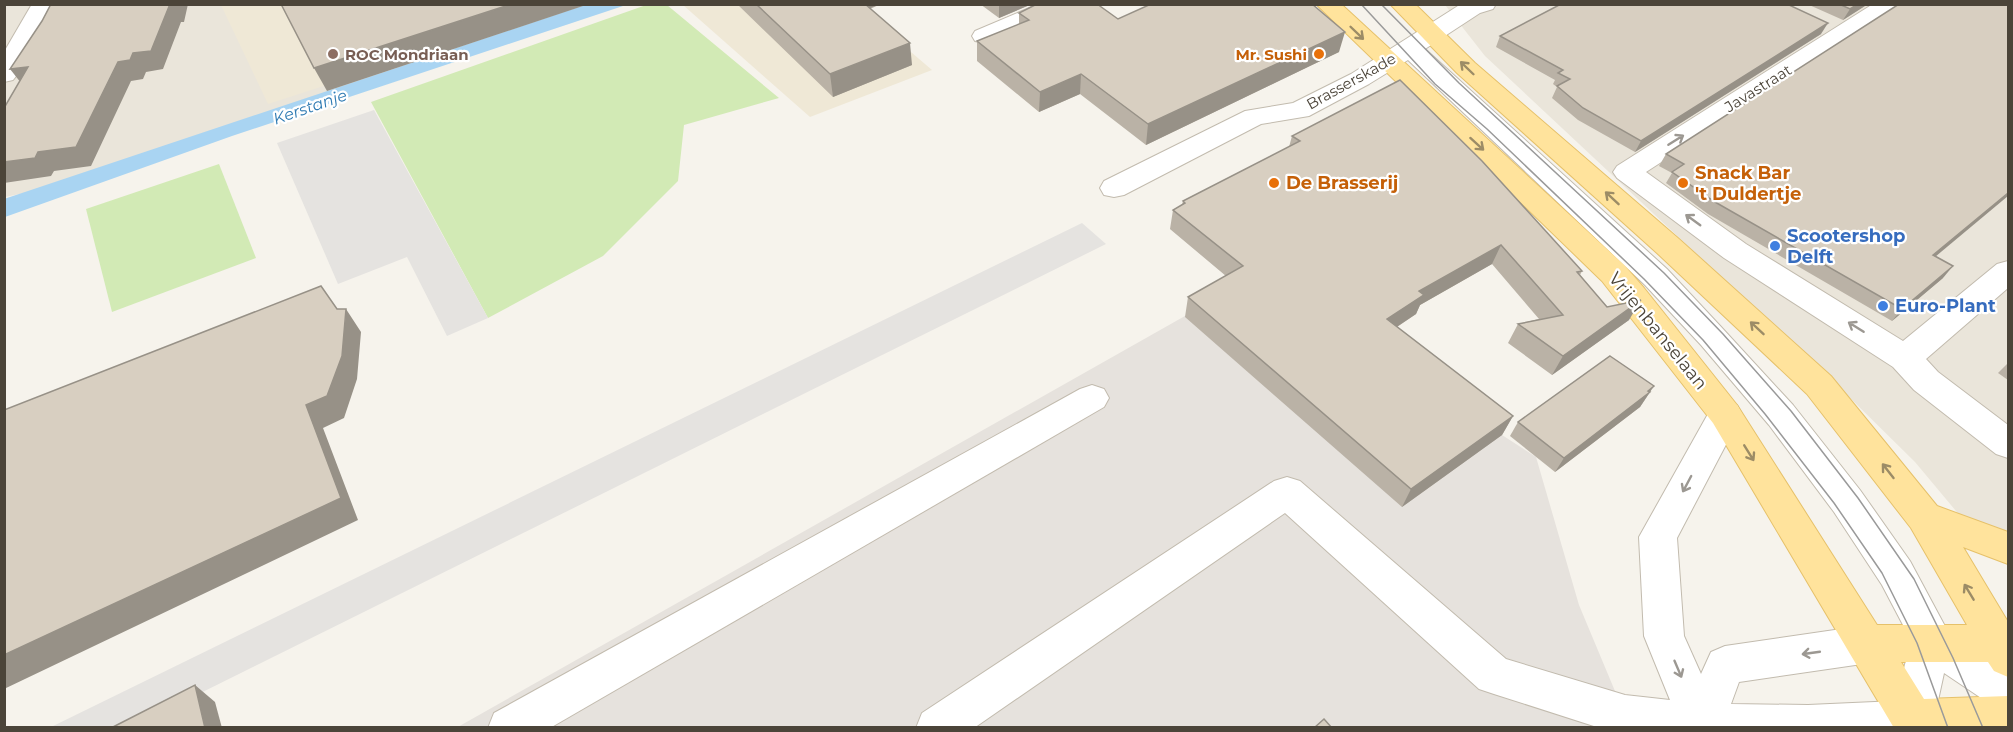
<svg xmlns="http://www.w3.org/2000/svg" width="2013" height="732" font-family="Montserrat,sans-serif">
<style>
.residential{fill:#eae5da}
.industrial{fill:#e6e2dd}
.education{fill:#efe8d6}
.green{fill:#d2eab5}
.parking{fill:#e5e3e0}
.water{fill:#a9d4f2}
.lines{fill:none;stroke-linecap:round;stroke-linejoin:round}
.minor-casing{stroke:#c2bbae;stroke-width:2}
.major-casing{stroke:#e6c16a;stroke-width:2}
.minor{fill:#fff;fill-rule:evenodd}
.major{fill:#ffe39c;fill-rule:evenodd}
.tram{stroke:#9a9a9a;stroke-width:1.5}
.wall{fill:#bab2a6}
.shaded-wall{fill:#979187}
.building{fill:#d8cfc1;stroke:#979187;stroke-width:1.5}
.oneway{stroke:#9c8c66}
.oneway2{stroke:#9c9892}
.education-dot{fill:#8d6e63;stroke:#fff;stroke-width:2}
.food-dot{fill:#e8710a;stroke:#fff;stroke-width:2}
.shop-dot{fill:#3f7fe0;stroke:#fff;stroke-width:2}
.labels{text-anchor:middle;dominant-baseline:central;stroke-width:4.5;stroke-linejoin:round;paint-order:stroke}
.far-education-label{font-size:15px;font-weight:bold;fill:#785e54;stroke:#fff;text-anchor:start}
.far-food-label{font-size:15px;font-weight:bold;fill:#c56008;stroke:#fff;text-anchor:end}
.far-street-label{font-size:15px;fill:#4b4439;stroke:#fff}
.far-water-label{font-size:16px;font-style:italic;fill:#2e7ab2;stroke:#fff}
.food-label{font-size:18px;font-weight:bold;fill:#c56008;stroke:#fff;text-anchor:start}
.shop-label{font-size:18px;font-weight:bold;fill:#366cbe;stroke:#fff;text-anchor:start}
.street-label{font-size:18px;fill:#4b4439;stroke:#fff}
</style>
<rect width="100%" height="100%" fill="#f6f3ec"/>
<g class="residential">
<path d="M5 5H600L49 188 5 197Z"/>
<path d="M1445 5H2008V543L1961 517 1915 462 1842 390 1485 56Z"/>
</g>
<path class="industrial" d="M1212 207 1502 435 1536 457 1579 605 1630 727 456 728 1238 286 1170 229Z"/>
<g class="education">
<path d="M221 5H573L268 104Z"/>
<path d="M683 5H856L932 70 810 117Z"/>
</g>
<g class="green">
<path d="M649 4 667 5 779 98 684 125 678 181 603 256 488 318 371 102Z"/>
<path d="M219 164 256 258 112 312 86 209Z"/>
</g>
<g class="parking">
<path d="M374 110 488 318 447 336 407 257 338 284 277 143Z"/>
<path d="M1082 223 1106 244 132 727 49 728Z"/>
</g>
<path class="water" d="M585 5H626L232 136 5 217 4 199Z"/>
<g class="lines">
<defs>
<g id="minor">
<path d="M32 4H56L17 75 13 80 4 82V52Z"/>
<path d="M1039 4H1072L1069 9 993 41 984 43 975 41 972 36 975 31Z"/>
<path d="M1461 4H1496L1493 9 1480 13 1425 49 1667 269 1723 329 1793 405 1860 490 1910 561 1947 630 2008 669V711L1993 706 1944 673 1932 728H1600L1494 694 1479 689 1285 513 974 728H916L922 713 1274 481 1287 477 1300 481 1506 659 1625 695 1670 700 1644 636 1639 537 1713 405 1725 401 1737 405 1742 414 1677 538 1684 636 1701 674 1711 652 1725 646 1869 625 1883 631 1889 644 1883 657 1869 663 1739 682 1731 704 1808 705 1897 701 1905 664 1913 644 1882 585 1834 512 1769 425 1701 345 1645 285 1408 60 1369 84 1309 116 1261 124 1124 195 1114 197 1104 195 1100 188 1104 181 1245 111 1293 103 1351 74Z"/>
<path d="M1873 4H1901L1898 9 1646 172 1746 244 1903 341 1997 264 2008 261V288L1926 359 1938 372 2008 425V458L1996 454 1914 390 1893 367 1724 258 1617 178 1613 172 1617 166Z"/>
<path d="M1092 385 1104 389 1109 398 1104 407 550 728H488L494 713 1080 389Z"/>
</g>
<path id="major" d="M1316 4H1341L1624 265 1644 288 1737 405 1877 625H1967L1911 528 1807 394 1657 253 1457 73 1390 4H1415L1475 63 1679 239 1831 376 1937 506 2008 532V564L1963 547 2008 622V677L1994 671 1988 662H1901L1924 699 2008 696V728H1894L1713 423 1602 281Z"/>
</defs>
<use href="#minor" class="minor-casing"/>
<use href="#major" class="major-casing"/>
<use href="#minor" class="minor"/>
<use href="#major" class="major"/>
<g class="tram">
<path d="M1361 4 1435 84 1487 129 1644 279 1703 340 1765 414 1834 503 1882 573 1917 643 1948 728"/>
<path d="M1381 4 1459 83 1664 273 1723 334 1791 411 1858 498 1914 579 1953 658 1983 728"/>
</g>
</g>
<g class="wall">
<path d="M737 4H881L870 9 912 65 833 97Z"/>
<path d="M980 4H1032L999 18Z"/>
<path d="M1807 4H1868L1843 20Z"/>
<path d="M1019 13 1118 19 1339 52 1146 145 1080 94 1039 112 977 61V41L1019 24Z"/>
<path d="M1821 34 1635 152 1578 120 1552 98 1557 87 1553 84 1555 80 1496 47 1500 36Z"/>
<path d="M1292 136 1582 271 1580 275 1607 307 1629 320 1552 375 1508 343 1518 324 1539 319 1492 264 1420 305 1416 314 1397 327 1513 416 1502 435 1402 507 1185 317 1188 297 1226 276 1170 229 1173 210 1182 205 1183 201 1289 147Z"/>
<path d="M1666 154 1935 256 1943 278 1892 321 1708 214 1666 183 1672 173 1659 166Z"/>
<path d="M2008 363V380L1998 373Z"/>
<path d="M1650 392 1640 407 1555 472 1510 436 1518 422Z"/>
</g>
<g class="shaded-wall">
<path d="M170 4H188L184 22H181L163 69 146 72 143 79 131 81 91 166 54 171 51 176 4 183V162L38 152 118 62 133 53Z"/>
<path d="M512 4H589L327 91 314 68Z"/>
<path d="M852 4H881L853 14Z"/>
<path d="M999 4H1032L999 18Z"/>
<path d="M1858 4H1868L1843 20 1850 9Z"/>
<path d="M1828 23 1821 34 1635 152 1641 141Z"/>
<path d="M1345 32 1339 52 1146 145 1148 124Z"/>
<path d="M910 43 912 65 833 97 830 74Z"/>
<path d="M28 67 25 88 10 69Z"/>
<path d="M1081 74 1080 94 1039 112 1040 92Z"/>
<path d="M2008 193V196L1923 267 1933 255Z"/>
<path d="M1501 245 1492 264 1420 305 1416 314 1380 338 1387 319 1419 291Z"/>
<path d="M1953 266 1943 278 1892 321 1902 309Z"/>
<path d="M1641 300 1629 320 1552 375 1563 356Z"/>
<path d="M346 309 361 332 357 379 344 418 323 428 358 520 4 689V655L345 322Z"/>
<path d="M1654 386 1640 407 1555 472 1564 458Z"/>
<path d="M1513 416 1502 435 1402 507 1411 489Z"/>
<path d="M195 685 215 702 222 728H205Z"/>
</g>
<g class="building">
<path d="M51 4H170L151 51 133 53 130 60 118 62 76 147 38 152 35 158 4 162V108L28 67 10 69 42 21Z"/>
<path d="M281 4H512L314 68Z"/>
<path d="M756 4H865L910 43 830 74Z"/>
<path d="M1037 4H1097L1118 19 1151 4H1312L1345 32 1148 124 1081 74 1040 92 977 41 1029 20 1019 13Z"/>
<path d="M1561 4H1787L1828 23 1641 141 1583 108 1557 86 1570 79 1558 73 1563 70 1500 36Z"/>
<path d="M1839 4H1858L1850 9Z"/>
<path d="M1899 4H2008V193L1933 255 1953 266 1902 309 1715 202 1672 172 1684 164 1666 154Z"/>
<path d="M1400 80 1482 161 1582 271 1577 272 1607 307 1641 300 1563 356 1518 324 1563 315 1501 245 1419 291 1424 295 1387 319 1513 416 1411 489 1188 297 1243 266 1173 210 1185 203 1183 201 1300 141 1292 136Z"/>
<path d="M321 286 337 309H346L342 356 327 396 306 405 341 498 4 655V410Z"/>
<path d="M1610 356 1654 386 1648 391 1650 392 1564 458 1518 422Z"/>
<path d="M195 685 205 728H111Z"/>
<path d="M1324 719 1332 728H1314Z"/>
</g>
<defs><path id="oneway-shaft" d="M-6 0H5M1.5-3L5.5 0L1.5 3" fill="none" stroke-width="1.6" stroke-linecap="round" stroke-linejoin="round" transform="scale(1.5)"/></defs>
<g class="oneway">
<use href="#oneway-shaft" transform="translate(1357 33) rotate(44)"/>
<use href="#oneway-shaft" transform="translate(1467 68) rotate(-136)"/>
<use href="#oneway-shaft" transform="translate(1477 144) rotate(42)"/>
<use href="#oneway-shaft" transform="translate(1612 198) rotate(-137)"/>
<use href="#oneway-shaft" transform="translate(1757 328) rotate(-137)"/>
<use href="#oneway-shaft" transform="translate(1749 453) rotate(58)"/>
<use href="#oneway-shaft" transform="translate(1888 471) rotate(-128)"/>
<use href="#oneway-shaft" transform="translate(1969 592) rotate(-121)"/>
</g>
<g class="oneway2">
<use href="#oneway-shaft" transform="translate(1676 140) rotate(-32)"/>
<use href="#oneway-shaft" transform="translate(1693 220) rotate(-144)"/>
<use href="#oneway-shaft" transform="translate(1856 327) rotate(-148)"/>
<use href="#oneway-shaft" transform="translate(1687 484) rotate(118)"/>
<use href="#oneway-shaft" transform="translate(1811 653) rotate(172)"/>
<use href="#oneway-shaft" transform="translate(1678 669) rotate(67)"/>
</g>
<circle class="education-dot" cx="333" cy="54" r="6"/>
<g class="food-dot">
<circle cx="1319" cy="54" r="6"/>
<circle cx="1274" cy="183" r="6"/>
<circle cx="1683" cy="183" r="6"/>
</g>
<g class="shop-dot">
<circle cx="1775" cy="246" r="6"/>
<circle cx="1883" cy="306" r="6"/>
</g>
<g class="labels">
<g class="far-education-label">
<text x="345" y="54">ROC Mondriaan</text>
</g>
<g class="far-food-label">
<text x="1307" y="54">Mr. Sushi</text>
</g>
<g class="far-street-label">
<text transform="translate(1351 81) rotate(-29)">Brasserskade</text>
<text transform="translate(1758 88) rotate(-32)">Javastraat</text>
</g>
<g class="far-water-label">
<text transform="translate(310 107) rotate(-19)">Kerstanje</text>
</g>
<g class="food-label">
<text x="1695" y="173">Snack Bar<tspan x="1695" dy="21">'t Duldertje</tspan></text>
<text x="1286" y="183">De Brasserij</text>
</g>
<g class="shop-label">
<text x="1787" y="236">Scootershop<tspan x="1787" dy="21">Delft</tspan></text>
<text x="1895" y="306">Euro-Plant</text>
</g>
<g class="street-label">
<text transform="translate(1658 331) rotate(51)">Vrijenbanselaan</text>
</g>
</g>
<rect width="2013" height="732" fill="none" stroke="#4b4439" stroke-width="12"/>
</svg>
